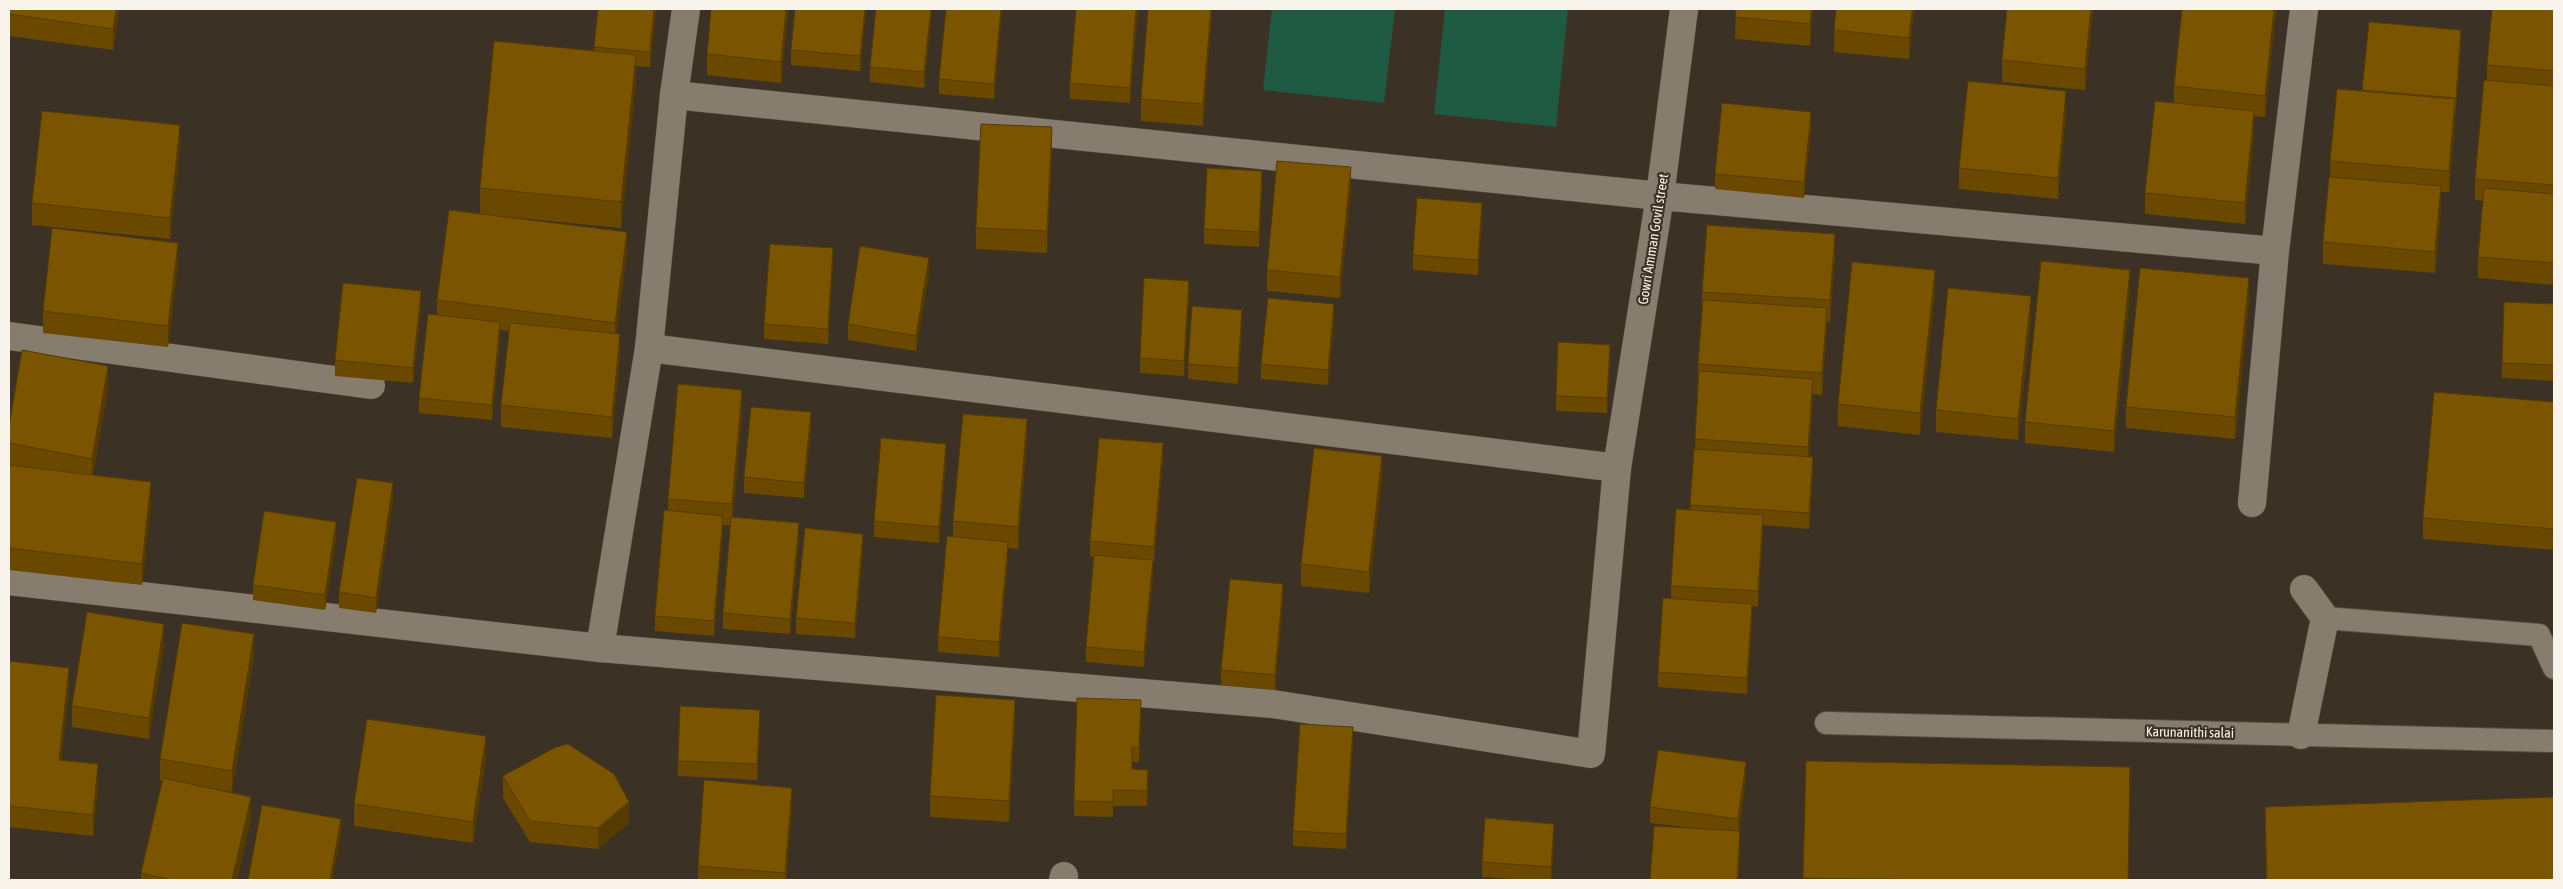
<svg xmlns="http://www.w3.org/2000/svg" width="2563" height="889" font-family="'Asap Condensed',sans-serif">
<style>
.park{fill:#1e5b42}
.lines{fill:none;stroke-linecap:round;stroke-linejoin:round}
.lane-casing{stroke:#564e42;stroke-width:24}
.street-casing{stroke:#564e42;stroke-width:29}
.lane{stroke:#877d6e;stroke-width:22}
.street{stroke:#877d6e;stroke-width:28}
.wall{fill:#6a4800}
.shaded-wall{fill:#563b00}
.building{fill:#7b5400;stroke:#563b00}
.labels{text-anchor:middle;dominant-baseline:central;stroke-width:4.5;stroke-linejoin:round;paint-order:stroke}
.street-label{font-size:14px;fill:#f9f4eb;stroke:#3b3225}
</style>
<rect width="100%" height="100%" fill="#3b3225"/>
<g class="park">
<path d="M1272 9H1395L1384 103 1263 90Z"/>
<path d="M1445 9H1568L1556 127 1434 114Z"/>
</g>
<g class="lines">
<defs>
<g id="lane">
<path d="M2325 618 2539 635 2554 668"/>
<path d="M1826 723 2554 741"/>
</g>
<g id="street">
<path d="M674 95 1660 196 2275 251"/>
<path d="M9 336 371 385"/>
<path d="M649 348 1617 468"/>
<path d="M2252 503 2275 251 2304 9"/>
<path d="M9 581 600 648 1273 704 1591 754 1617 468 1660 196 1684 9"/>
<path d="M600 648 649 348 674 95 686 9"/>
<path d="M2301 735 2325 618 2304 589"/>
<path d="M1063 880 1064 876"/>
</g>
</defs>
<use href="#lane" class="lane-casing"/>
<use href="#street" class="street-casing"/>
<use href="#lane" class="lane"/>
<use href="#street" class="street"/>
</g>
<g class="wall">
<path d="M9 9H119L113 50 9 36Z"/>
<path d="M598 9H656L650 67 636 66V81L621 228 507 217 627 254 616 334 620 356 612 438 501 427V405L509 331 500 330V337L492 420 419 413V398L437 315V300L480 214V188L594 51Z"/>
<path d="M788 9 781 83 707 75V54Z"/>
<path d="M866 9 860 71 791 65V50Z"/>
<path d="M876 9H932L924 88 870 82V67Z"/>
<path d="M946 9H1002L994 99 939 94V79Z"/>
<path d="M1138 9 1130 103 1070 99V83Z"/>
<path d="M1212 9 1203 126 1141 121V99Z"/>
<path d="M1736 9H1813L1810 46 1735 39Z"/>
<path d="M1914 9 1909 59 1834 52V30Z"/>
<path d="M2007 9H2093L2085 90 2002 82V60Z"/>
<path d="M2276 9 2265 117 2254 116V132L2245 224 2145 214V193L2174 103V86Z"/>
<path d="M2554 9V285L2478 278V257L2483 201 2475 200V179L2487 80V65Z"/>
<path d="M2461 45 2449 192H2441V207L2435 273 2323 264V242L2330 177V161L2362 91Z"/>
<path d="M2066 112 2058 199 1959 189V168Z"/>
<path d="M1811 127 1804 198 1715 189V174Z"/>
<path d="M180 146 170 239 32 225V203Z"/>
<path d="M1052 148 1047 253 976 249V228Z"/>
<path d="M1262 187 1259 247 1204 244V229Z"/>
<path d="M1351 189 1340 298 1267 291V270Z"/>
<path d="M1482 218 1478 275 1413 270V255Z"/>
<path d="M1835 255 1830 322H1827L1822 395 1813 394 1809 457 1813 473 1809 529 1763 525 1758 607 1752 606V619L1747 694 1658 687V672L1671 598V586L1690 510 1695 449 1698 382V364L1702 311V292Z"/>
<path d="M833 263 828 344 764 339V324Z"/>
<path d="M178 264 168 347 43 333V311Z"/>
<path d="M929 273 916 351 848 340V324Z"/>
<path d="M1935 291 1920 435 1838 426V404Z"/>
<path d="M2130 291 2114 452 2025 443V422Z"/>
<path d="M1189 296 1184 376 1140 373V358Z"/>
<path d="M2249 300 2235 439 2126 428V407Z"/>
<path d="M2554 304V381L2502 378V363Z"/>
<path d="M421 307 413 383 335 376V360Z"/>
<path d="M2031 317 2018 440 1936 432V410Z"/>
<path d="M1334 320 1328 385 1261 379V364Z"/>
<path d="M1242 325 1238 384 1188 379V364Z"/>
<path d="M1610 360 1607 413 1556 411V396Z"/>
<path d="M108 387 93 475 151 503 142 585 9 570V470L14 466 9 465V426Z"/>
<path d="M2554 402V550L2423 539V518Z"/>
<path d="M742 412 733 518 799 539 790 634 723 629V613L731 525H723L714 636 655 631V616L668 511V499Z"/>
<path d="M811 427 804 498 744 493V477Z"/>
<path d="M1027 441 1018 549 1008 548V557L999 657 938 652V637L953 537V521Z"/>
<path d="M1163 458 1154 562H1153V575L1144 667 1086 662V647L1094 557H1090V541Z"/>
<path d="M946 459 939 543 874 537V521Z"/>
<path d="M1382 477 1369 593 1301 586V564Z"/>
<path d="M393 499 376 613 339 608V592Z"/>
<path d="M336 538 325 610 253 600V585Z"/>
<path d="M863 549 855 638 796 634V618Z"/>
<path d="M1283 599 1275 690 1221 685V670Z"/>
<path d="M164 645 149 739 72 727V706Z"/>
<path d="M254 655 232 792 215 789 251 819 237 880H141V873L162 781 160 780V759Z"/>
<path d="M9 661 69 689 61 760 98 785 93 836 9 827Z"/>
<path d="M1141 716 1139 762H1132V769L1148 786 1147 806H1113V817L1074 816V801Z"/>
<path d="M1015 721 1009 822 930 817V796Z"/>
<path d="M760 725 757 780 678 776V761Z"/>
<path d="M1353 742 1346 849 1293 846V831Z"/>
<path d="M486 757 473 843 354 826V804Z"/>
<path d="M1806 761 2130 794 2128 880H1803Z"/>
<path d="M503 776 629 823 598 849 530 842 503 798Z"/>
<path d="M1746 777 1739 831 1740 847 1738 880H1650L1693 828 1650 823V807Z"/>
<path d="M2265 807 2554 880H2266Z"/>
<path d="M792 809 786 880H698V866Z"/>
<path d="M1554 839 1551 880H1526L1482 877V862Z"/>
</g>
<g class="shaded-wall">
<path d="M116 9H119L113 50V29Z"/>
<path d="M654 9H656L650 67V52Z"/>
<path d="M786 9H788L781 83V62Z"/>
<path d="M865 9H866L860 71V56Z"/>
<path d="M931 9H932L924 88V72Z"/>
<path d="M1001 9H1002L994 99V84Z"/>
<path d="M1136 9H1138L1130 103V88Z"/>
<path d="M1211 9H1212V16L1203 126V104Z"/>
<path d="M1811 9H1813L1810 46V24Z"/>
<path d="M1912 9H1914L1909 59V38Z"/>
<path d="M2091 9H2093L2085 90V69Z"/>
<path d="M2274 9H2276L2265 117V96Z"/>
<path d="M2461 30V45L2456 114V98Z"/>
<path d="M636 55V81L621 228V202Z"/>
<path d="M2066 91V112L2058 199V178Z"/>
<path d="M2455 99V120L2449 192V171Z"/>
<path d="M2254 111V132L2245 224V203Z"/>
<path d="M1811 112V127L1804 198V182Z"/>
<path d="M180 125V146L170 239V218Z"/>
<path d="M1052 127V148L1047 253V231Z"/>
<path d="M1351 167V189L1340 298V277Z"/>
<path d="M1262 171V187L1259 247V232Z"/>
<path d="M2441 186V207L2435 273V252Z"/>
<path d="M1482 203V218L1478 275V260Z"/>
<path d="M627 232V254L615 344V323Z"/>
<path d="M1835 234V255L1830 322V300Z"/>
<path d="M178 243V264L168 347V326Z"/>
<path d="M833 248V263L828 344V329Z"/>
<path d="M929 258V273L916 351V336Z"/>
<path d="M1935 270V291L1920 435V413Z"/>
<path d="M2130 270V291L2114 452V431Z"/>
<path d="M2249 278V300L2235 439V417Z"/>
<path d="M1189 281V296L1184 376V361Z"/>
<path d="M421 291V307L413 383V368Z"/>
<path d="M2031 296V317L2018 440V419Z"/>
<path d="M1334 304V320L1328 385V370Z"/>
<path d="M1827 308V330L1822 395V373Z"/>
<path d="M1242 310V325L1238 384V368Z"/>
<path d="M500 322V337L492 420V405Z"/>
<path d="M620 334V356L612 438V417Z"/>
<path d="M1610 345V360L1607 413V398Z"/>
<path d="M11 364V379L9 389V374Z"/>
<path d="M108 366V387L92 480V459Z"/>
<path d="M1813 379V401L1808 468V447Z"/>
<path d="M742 390V412L732 526V504Z"/>
<path d="M811 412V427L804 498V483Z"/>
<path d="M1027 419V441L1018 549V527Z"/>
<path d="M1163 443V458L1154 562V547Z"/>
<path d="M946 444V459L939 543V527Z"/>
<path d="M1382 456V477L1369 593V572Z"/>
<path d="M1813 457V473L1809 529V513Z"/>
<path d="M151 482V503L142 585V564Z"/>
<path d="M393 483V499L376 613V598Z"/>
<path d="M1763 515V531L1758 607V591Z"/>
<path d="M723 516V531L714 636V621Z"/>
<path d="M336 522V538L325 610V595Z"/>
<path d="M799 523V539L790 634V619Z"/>
<path d="M863 534V549L855 638V623Z"/>
<path d="M1008 542V557L999 657V642Z"/>
<path d="M1153 560V575L1144 667V652Z"/>
<path d="M1283 584V599L1275 690V675Z"/>
<path d="M1752 604V619L1747 694V678Z"/>
<path d="M164 624V645L149 739V718Z"/>
<path d="M254 634V655L232 792V771Z"/>
<path d="M69 668V689L59 782V760Z"/>
<path d="M1015 700V721L1009 822V801Z"/>
<path d="M1141 700V716L1139 762V747Z"/>
<path d="M760 710V725L757 780V764Z"/>
<path d="M1353 727V742L1346 849V834Z"/>
<path d="M486 736V757L473 843V822Z"/>
<path d="M1746 762V777L1738 834V819Z"/>
<path d="M98 764V785L93 836V815Z"/>
<path d="M792 788V809L786 880H785Z"/>
<path d="M251 797V819L237 880H232Z"/>
<path d="M629 802V823L598 849V828Z"/>
<path d="M341 819V834L333 880H330Z"/>
<path d="M1554 824V839L1551 880V867Z"/>
<path d="M1740 831V847L1738 880H1737Z"/>
</g>
<g class="building">
<path d="M9 9H116L113 29 9 14Z"/>
<path d="M598 9H654L650 52 594 47Z"/>
<path d="M711 9H786L781 62 707 54Z"/>
<path d="M795 9H865L860 56 791 50Z"/>
<path d="M876 9H931L924 72 870 67Z"/>
<path d="M946 9H1001L994 84 939 79Z"/>
<path d="M1076 9H1136L1130 88 1070 83Z"/>
<path d="M1148 9H1211L1203 104 1141 99Z"/>
<path d="M1736 9H1811L1810 24 1735 17Z"/>
<path d="M1836 9H1912L1909 38 1834 30Z"/>
<path d="M2007 9H2091L2085 69 2002 60Z"/>
<path d="M2182 9H2274L2265 96 2174 86Z"/>
<path d="M2492 9H2554V71L2487 65Z"/>
<path d="M2369 22 2461 30 2456 98 2362 90Z"/>
<path d="M494 41 636 55 621 202 480 188Z"/>
<path d="M2484 80 2554 86V185L2475 179Z"/>
<path d="M1968 81 2066 91 2058 178 1959 168Z"/>
<path d="M2337 89 2455 99 2449 171 2330 161Z"/>
<path d="M2155 101 2254 111 2245 203 2145 193Z"/>
<path d="M1722 103 1811 112 1804 182 1715 174Z"/>
<path d="M42 111 180 125 170 218 32 203Z"/>
<path d="M981 124 1052 127 1047 231 976 228Z"/>
<path d="M1277 161 1351 167 1340 277 1267 270Z"/>
<path d="M1207 168 1262 171 1259 232 1204 229Z"/>
<path d="M2329 177 2441 186 2435 252 2323 242Z"/>
<path d="M2484 188 2554 194V263L2478 257Z"/>
<path d="M1417 198 1482 203 1478 260 1413 255Z"/>
<path d="M449 210 627 232 615 323 437 300Z"/>
<path d="M1707 225 1835 234 1830 300 1702 292Z"/>
<path d="M52 228 178 243 168 326 43 311Z"/>
<path d="M770 244 833 248 828 329 764 324Z"/>
<path d="M860 246 929 258 916 336 848 324Z"/>
<path d="M2041 261 2130 270 2114 431 2025 422Z"/>
<path d="M1852 262 1935 270 1920 413 1838 404Z"/>
<path d="M2140 268 2249 278 2235 417 2126 407Z"/>
<path d="M1144 278 1189 281 1184 361 1140 358Z"/>
<path d="M343 283 421 291 413 368 335 360Z"/>
<path d="M1948 288 2031 296 2018 419 1936 410Z"/>
<path d="M1268 298 1334 304 1328 370 1261 364Z"/>
<path d="M1703 300 1827 308 1822 373 1698 364Z"/>
<path d="M2504 302 2554 304V365L2502 363Z"/>
<path d="M1192 306 1242 310 1238 368 1188 364Z"/>
<path d="M428 314 500 322 492 405 419 398Z"/>
<path d="M510 323 620 334 612 417 501 405Z"/>
<path d="M1558 342 1610 345 1607 398 1556 396Z"/>
<path d="M22 350 108 366 92 459 9 443V426Z"/>
<path d="M9 364H11L9 374Z"/>
<path d="M1699 371 1813 379 1808 447 1695 439Z"/>
<path d="M678 384 742 390 732 504 668 499Z"/>
<path d="M2434 392 2554 402V529L2423 518Z"/>
<path d="M751 407 811 412 804 483 744 477Z"/>
<path d="M963 414 1027 419 1018 527 953 521Z"/>
<path d="M881 438 946 444 939 527 874 521Z"/>
<path d="M1099 438 1163 443 1154 547 1090 541Z"/>
<path d="M1314 448 1382 456 1369 572 1301 564Z"/>
<path d="M1694 449 1813 457 1809 513 1690 505Z"/>
<path d="M9 465 151 482 142 564 9 548Z"/>
<path d="M357 478 393 483 376 598 339 592Z"/>
<path d="M1676 509 1763 515 1758 591 1671 586Z"/>
<path d="M664 510 723 516 714 621 655 616Z"/>
<path d="M264 511 336 522 325 595 253 585Z"/>
<path d="M731 517 799 523 790 619 723 613Z"/>
<path d="M805 528 863 534 855 623 796 618Z"/>
<path d="M947 536 1008 542 999 642 938 637Z"/>
<path d="M1094 555 1153 560 1144 652 1086 647Z"/>
<path d="M1230 579 1283 584 1275 675 1221 670Z"/>
<path d="M1663 598 1752 604 1747 678 1658 672Z"/>
<path d="M87 612 164 624 149 718 72 706Z"/>
<path d="M182 623 254 634 232 771 160 759Z"/>
<path d="M9 661 69 668 59 760 98 764 93 815 9 806Z"/>
<path d="M936 695 1015 700 1009 801 930 796Z"/>
<path d="M1077 698 1141 700 1139 747H1132V769L1148 770 1147 791 1113 790V802L1074 801Z"/>
<path d="M680 706 760 710 757 764 678 761Z"/>
<path d="M367 719 486 736 473 822 354 804Z"/>
<path d="M1300 724 1353 727 1346 834 1293 831Z"/>
<path d="M568 744 614 774 629 802 598 828 530 821 503 776 556 747Z"/>
<path d="M1658 750 1746 762 1738 819 1650 807Z"/>
<path d="M1806 761 2130 767 2128 880H1941L1803 878Z"/>
<path d="M163 778 251 797 232 880H172L141 873Z"/>
<path d="M704 780 792 788 785 873 698 866Z"/>
<path d="M2554 797V880H2267L2265 807Z"/>
<path d="M262 805 341 819 330 880H248Z"/>
<path d="M1485 818 1554 824 1551 867 1482 862Z"/>
<path d="M1654 826 1740 831 1737 880H1650Z"/>
</g>
<g class="labels">
<g class="street-label">
<text transform="translate(1653 239) rotate(-81)">Gowri Amman Govil street</text>
<text transform="translate(2190 732) rotate(1)">Karunanithi salai</text>
</g>
</g>
<rect width="2563" height="889" fill="none" stroke="#f9f4eb" stroke-width="20"/>
</svg>
